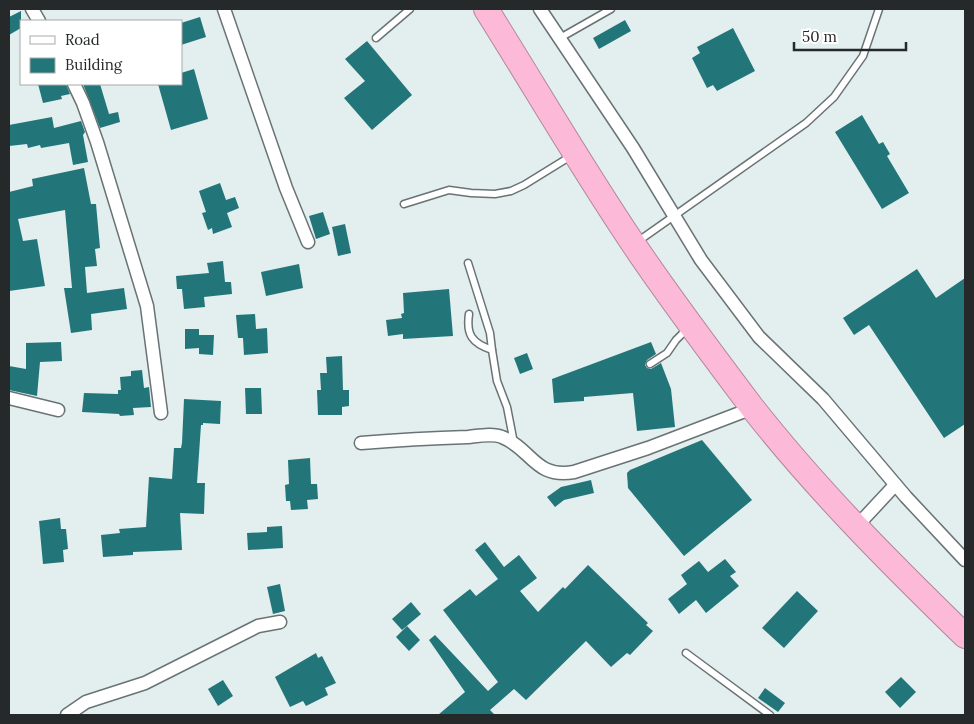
<svg xmlns="http://www.w3.org/2000/svg" width="974" height="724" font-family="Lora,serif">
<style>
.building{fill:#22767a}
.lines{fill:none;stroke-linecap:round;stroke-linejoin:round}
.lane-casing{stroke:#6a7374;stroke-width:9}
.street-casing{stroke:#6a7374;stroke-width:15}
.highway-casing{stroke:#b1879b;stroke-width:26}
.lane{stroke:#fff;stroke-width:6}
.street{stroke:#fff;stroke-width:12}
.highway{stroke:#fdbad8;stroke-width:24}
</style>
<rect width="100%" height="100%" fill="#e3eeee"/>
<g class="building">
<path d="M21 11V28L9 35V17Z"/>
<path d="M200 17 206 37 181 45V23Z"/>
<path d="M625 20 631 31 599 49 593 38Z"/>
<path d="M733 28 755 71 717 91 713 85 707 88 692 58 700 53 697 47Z"/>
<path d="M367 41 412 95 372 130 344 98 365 81 345 59Z"/>
<path d="M194 69 208 119 171 130 158 84H181V73Z"/>
<path d="M38 84H66L70 94 61 96 62 99 43 103Z"/>
<path d="M83 84H100L109 114 118 112 120 122 100 128Z"/>
<path d="M862 115 879 144 883 142 890 154 887 156 909 193 882 209 835 132Z"/>
<path d="M52 117 54 128 81 121 85 132 83 135 88 162 73 165 69 143 41 148 40 145 28 148 27 144 9 146V125Z"/>
<path d="M84 168 91 204H96L100 248 95 249 97 266 85 267 87 293 124 288 127 309 91 314 92 330 71 333 64 288H72L65 210 18 219 23 241 37 239 45 286 9 291V192L33 186 32 179Z"/>
<path d="M220 183 226 200 235 197 239 208 227 213 232 227 213 234 212 228 208 230 202 213 206 212 199 191Z"/>
<path d="M323 212 330 234 316 239 309 216Z"/>
<path d="M345 224 351 253 338 256 332 227Z"/>
<path d="M223 261 225 282H231L232 294 204 297 205 307 184 309 182 289H177L176 276 209 273 207 263Z"/>
<path d="M299 264 303 288 266 296 261 272Z"/>
<path d="M917 269 936 298 965 278V424L944 438 869 325 854 335 843 318Z"/>
<path d="M449 289 453 336 403 339V334L388 336 386 320 402 318 401 314 404 313 403 293Z"/>
<path d="M255 314 256 329 267 328 268 353 244 355 243 338H238L236 315Z"/>
<path d="M185 329H199V335H214L213 355 199 354V348L185 349Z"/>
<path d="M61 342 62 361 40 362 37 396 9 390V366L26 369V343Z"/>
<path d="M651 342 656 354 647 360 645 365 647 368 651 369 661 363 671 389 675 427 637 431 633 393 584 397V401L554 403 552 379Z"/>
<path d="M527 353 533 369 520 374 514 358Z"/>
<path d="M342 356 343 390H349V406L342 407V415H318L317 390H321L320 373H327L326 357Z"/>
<path d="M142 370 144 388 149 387 151 407 133 408 134 415 120 416 119 414 82 412 84 393 118 394V390H121L120 377 131 376V371Z"/>
<path d="M245 388H261L262 414H246Z"/>
<path d="M184 399 221 401 220 424 203 423V425H201L197 483H205L204 514 180 513 182 550 133 552V555L103 557 101 535 120 533 119 529 146 527 149 477 172 479 174 448H181L182 443Z"/>
<path d="M702 440 752 500 684 556 628 488 627 473 630 470Z"/>
<path d="M310 458 311 484H317L318 499 307 500 308 509 291 510 290 501H286L285 485 289 484 288 460Z"/>
<path d="M591 480 594 493 564 500 555 507 547 497 561 487Z"/>
<path d="M60 518 61 529H66L68 549 63 550 64 562 43 564 39 521Z"/>
<path d="M282 526 283 548 248 550 247 533 267 532V527Z"/>
<path d="M485 542 504 567 519 555 537 578 520 591 538 612 563 587 565 589 588 565 648 623 646 625 653 631 630 655 627 653 611 667 586 641 526 700 514 689 490 710 495 715H438L465 692 429 640 435 635 488 691 498 682 443 610 470 589 476 596 498 579 475 550Z"/>
<path d="M725 559 736 572 730 576 739 586 706 613 696 600 679 614 668 599 687 584 681 575 699 561 708 572Z"/>
<path d="M280 584 285 611 273 614 267 587Z"/>
<path d="M797 591 818 611 784 648 762 628Z"/>
<path d="M411 602 421 614 402 630 392 619Z"/>
<path d="M407 626 420 640 409 651 396 637Z"/>
<path d="M316 653 318 658 322 656 336 683 325 688 328 695 306 706 303 701 290 707 275 677Z"/>
<path d="M901 677 916 692 900 708 885 692Z"/>
<path d="M223 680 233 696 218 706 208 689Z"/>
<path d="M765 688 785 703 778 712 758 698Z"/>
</g>
<g class="lines">
<defs>
<g id="lane">
<path d="M376 38 410 9"/>
<path d="M560 38 611 9"/>
<path d="M404 204 449 190 471 193 495 194 511 191 524 185 571 156"/>
<path d="M637 242 806 123 834 97 863 56 879 9"/>
<path d="M468 263 490 333 492 350"/>
<path d="M469 314C466 335 472 343 492 350L497 381 507 407 514 443"/>
<path d="M650 364 667 353 676 340 688 328"/>
<path d="M686 653 770 715"/>
</g>
<g id="street">
<path d="M32 9 39 21"/>
<path d="M224 9 286 188 308 242"/>
<path d="M540 9 633 148 701 260 759 337 823 399 906 497 965 560"/>
<path d="M74 84 83 103 97 142 147 306 161 413"/>
<path d="M9 398 58 410"/>
<path d="M361 443C397 440 432 438 468 437 478 436 493 433 502 437 532 449 535 479 574 472L648 448 753 408"/>
<path d="M856 527 895 485"/>
<path d="M67 715 86 702 145 683 258 626 280 622"/>
</g>
<path id="highway" d="M486 9C535 87 582 168 634 245 671 300 711 353 751 406 816 489 890 563 965 636"/>
</defs>
<use href="#lane" class="lane-casing"/>
<use href="#street" class="street-casing"/>
<use href="#highway" class="highway-casing"/>
<use href="#lane" class="lane"/>
<use href="#street" class="street"/>
<use href="#highway" class="highway"/>
</g>
<rect width="974" height="724" fill="none" stroke="#252929" stroke-width="20"/>
<rect x="20" y="20" width="162" height="65" fill="#ffffff" stroke="#a8a9a9"/>
<rect x="30" y="36" width="25" height="8" fill="#ffffff" stroke="#a8a9a9"/>
<text x="65" y="45" font-size="15" fill="#252929">Road</text>
<rect x="30" y="58" width="25" height="15" fill="#22767a" stroke="#a8a9a9"/>
<text x="65" y="70" font-size="15" fill="#252929">Building</text>
<path d="M794 42v8h112v-8" fill="none" stroke="#252929" stroke-width="2.5"/>
<text x="802" y="42" font-size="15" fill="#252929" stroke="#ffffff" stroke-width="4" paint-order="stroke">50 m</text>
</svg>
